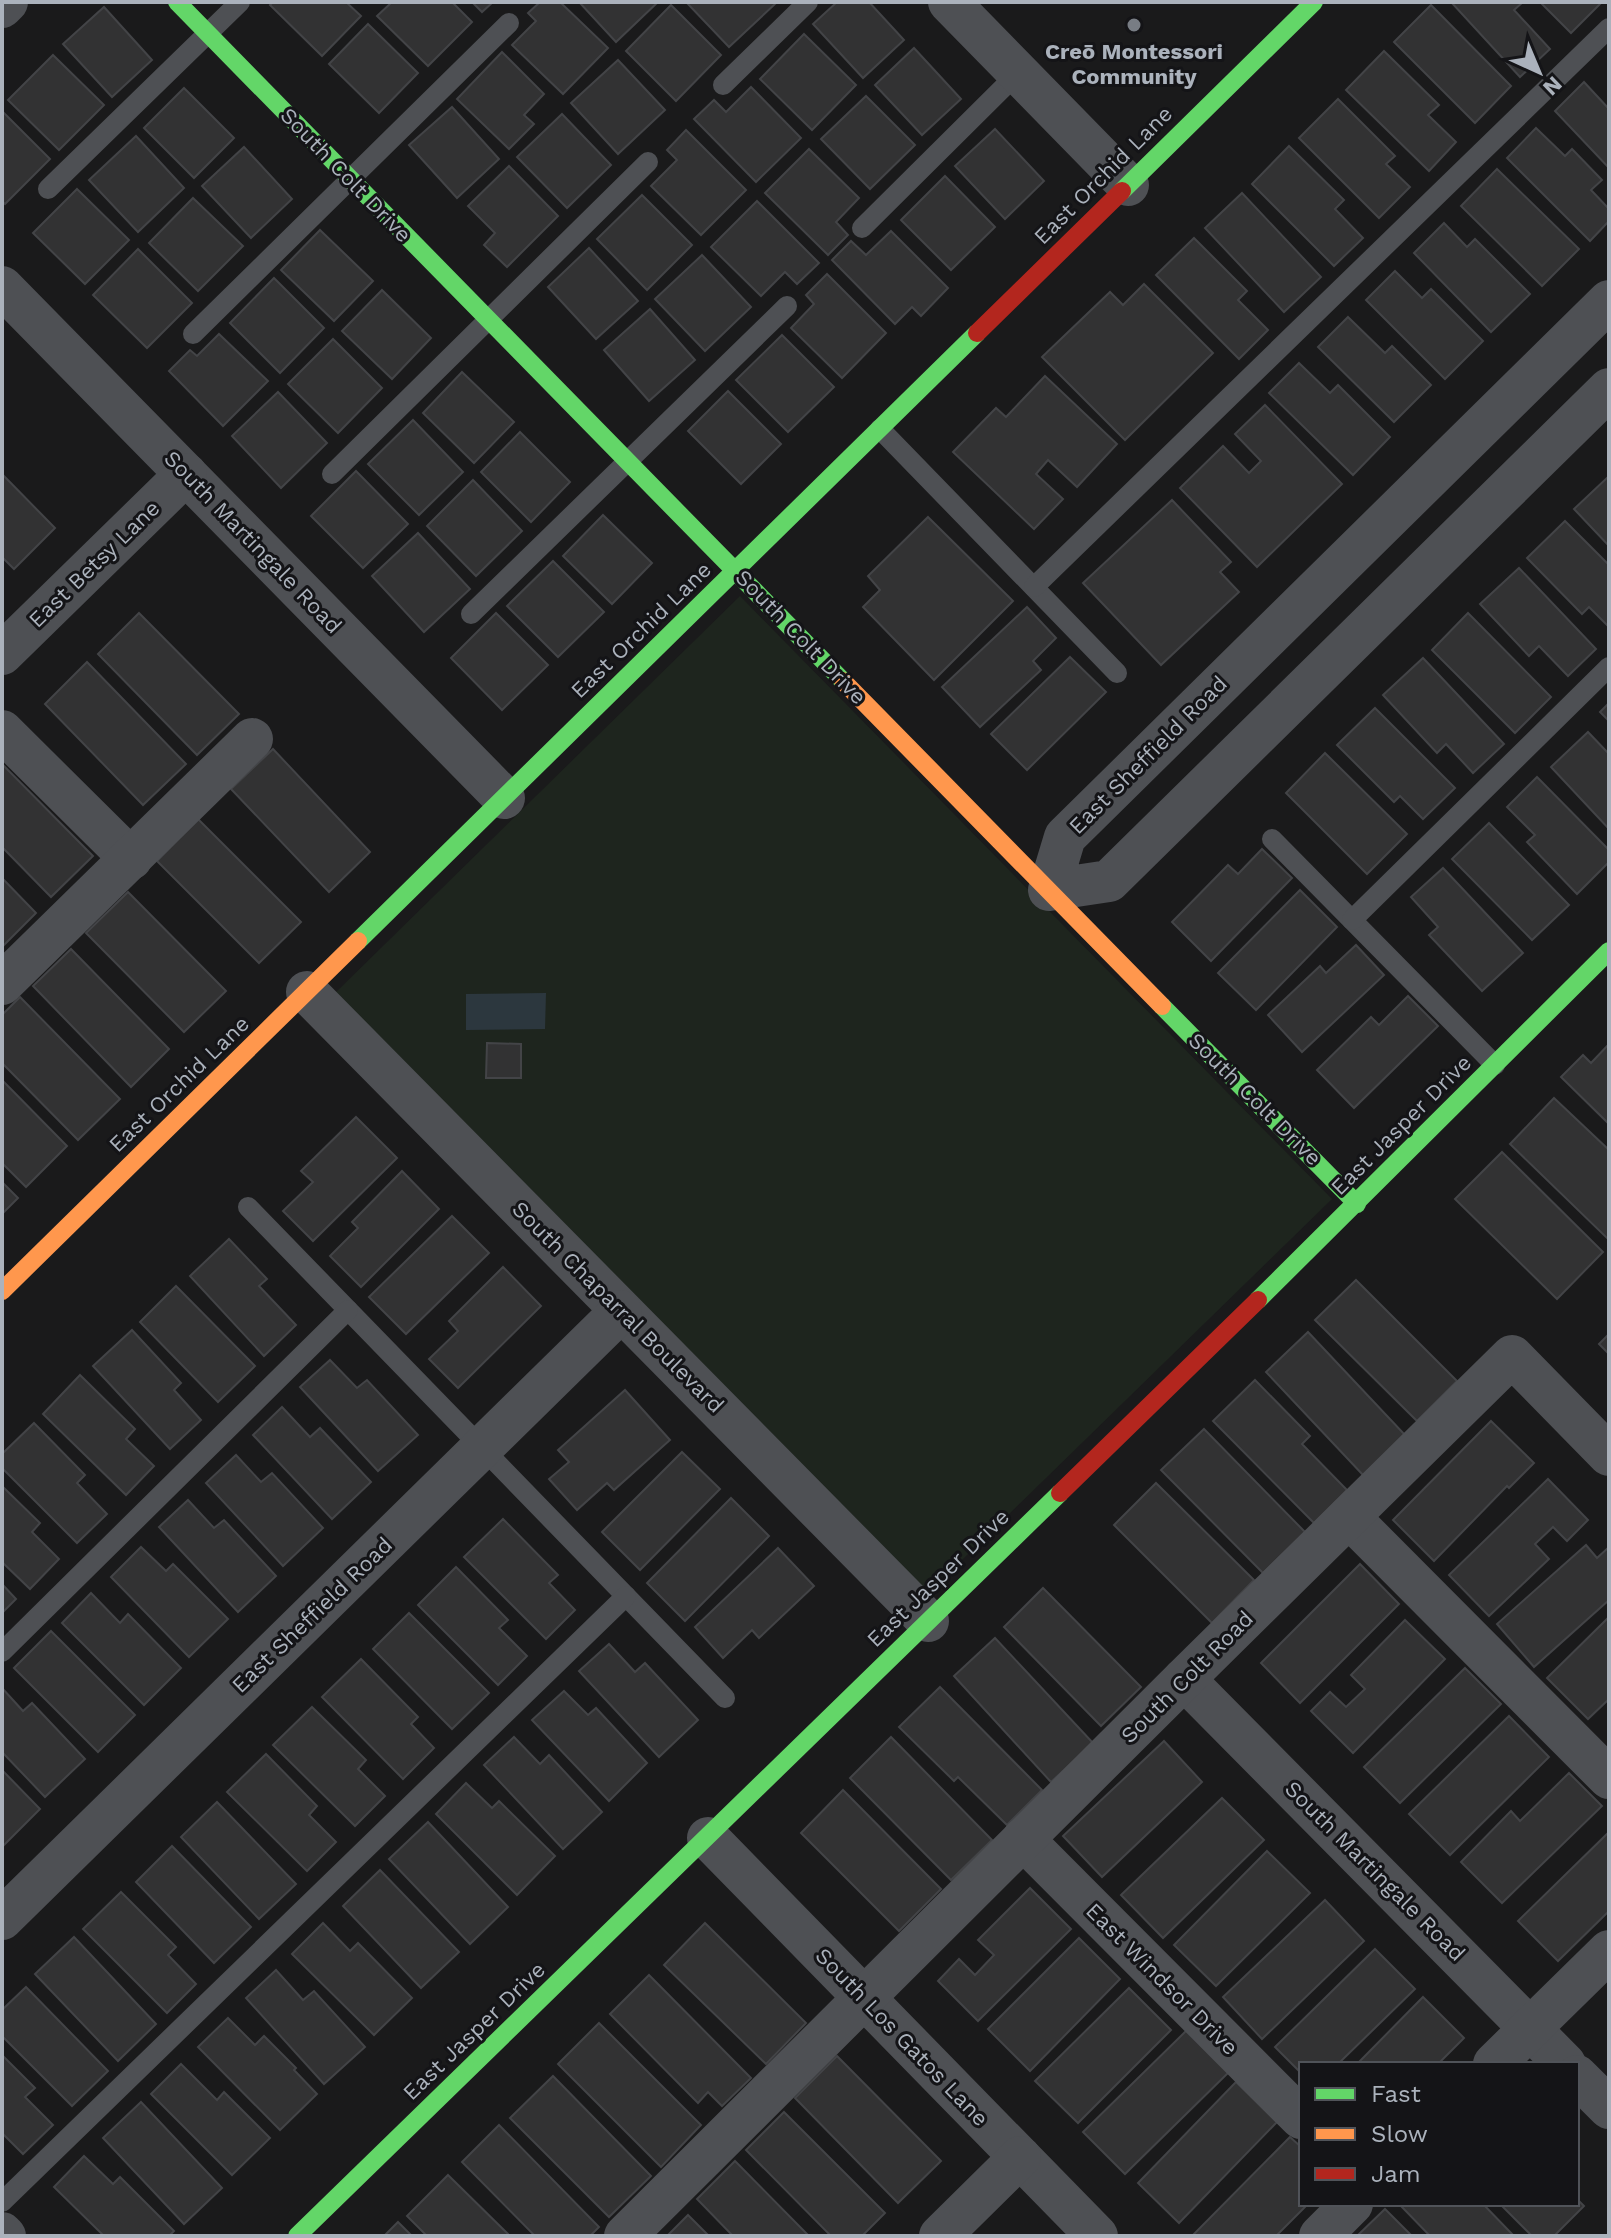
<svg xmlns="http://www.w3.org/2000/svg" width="1611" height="2238" font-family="'Work Sans',sans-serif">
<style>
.green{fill:#1e251e}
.water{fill:#2c373e}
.building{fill:#323233;stroke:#434447;stroke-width:2}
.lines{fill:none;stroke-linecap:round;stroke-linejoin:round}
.lane{stroke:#4e5054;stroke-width:20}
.street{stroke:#4e5054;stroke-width:42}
.fast{stroke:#63d668;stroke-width:18}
.slow{stroke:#ff974d;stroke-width:18}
.jam{stroke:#b3261e;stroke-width:18}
.poi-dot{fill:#787d84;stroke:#141417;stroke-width:3}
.labels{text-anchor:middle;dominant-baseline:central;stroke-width:6;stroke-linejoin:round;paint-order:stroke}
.poi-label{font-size:22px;font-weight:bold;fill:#abb2bc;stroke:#141417}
.street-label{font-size:22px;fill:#abb2bc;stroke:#141417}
</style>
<rect width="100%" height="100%" fill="#1a1a1b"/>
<path class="green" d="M740 596 1332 1199 924 1597 332 996Z"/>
<path class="water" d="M546 993 545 1029 466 1030V994Z"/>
<g class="building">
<path d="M273 2H346L361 16 322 56 270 5Z"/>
<path d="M392 2H452L472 22 428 66 377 16Z"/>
<path d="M472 2H493L482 12Z"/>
<path d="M540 2H560L608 48 563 94 512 45 536 21 528 13Z"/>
<path d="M579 2H658L616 42Z"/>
<path d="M686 2H773L775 4 729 47Z"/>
<path d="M837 2H869L904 40 863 78 813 24Z"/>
<path d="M1451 2H1523L1514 10 1550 49 1520 77Z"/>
<path d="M1540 2H1599L1601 3 1571 33Z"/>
<path d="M671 5 721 55 676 101 626 51Z"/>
<path d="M1431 5 1511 86 1475 123 1394 42Z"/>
<path d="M104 7 152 60 112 97 63 44Z"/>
<path d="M368 24 418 73 379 113 329 64Z"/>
<path d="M804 34 856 85 812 130 760 79Z"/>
<path d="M914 48 961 99 922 135 875 85Z"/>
<path d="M1384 51 1439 105 1428 115 1456 142 1429 171 1346 90Z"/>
<path d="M502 52 544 94 524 115 534 124 509 149 457 99Z"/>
<path d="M53 55 104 105 59 150 8 100Z"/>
<path d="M618 60 665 110 618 154 571 103Z"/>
<path d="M1584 82 1609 109V168L1555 111Z"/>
<path d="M751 87 801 138 756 182 694 119 714 100 726 112Z"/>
<path d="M184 88 234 138 194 178 144 128Z"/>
<path d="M866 96 915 145 870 189 821 139Z"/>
<path d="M1338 99 1395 156 1386 164 1410 187 1379 218 1299 138Z"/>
<path d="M452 107 499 159 457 198 409 145Z"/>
<path d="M2 111 50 159 5 204 2 201Z"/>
<path d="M562 114 611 165 567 208 517 157Z"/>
<path d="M1536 128 1565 156 1572 149 1602 180 1591 190 1609 209V221L1590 241 1507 158Z"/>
<path d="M995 129 1044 181 1005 219 955 166Z"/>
<path d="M686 130 746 190 701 235 651 186 677 160 667 150Z"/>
<path d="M136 136 184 188 138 232 89 180Z"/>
<path d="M1289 146 1344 200 1335 209 1363 238 1334 266 1252 184Z"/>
<path d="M244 147 292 199 251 238 202 186Z"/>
<path d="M809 149 859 198 836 222 848 235 828 255 765 193Z"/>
<path d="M509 166 558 216 507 267 484 245 495 233 468 206Z"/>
<path d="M1497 169 1579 249 1542 286 1461 206Z"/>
<path d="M945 176 995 227 951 270 901 220Z"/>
<path d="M77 189 129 240 85 284 33 233Z"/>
<path d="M1242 193 1321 277 1284 312 1205 228Z"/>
<path d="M642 195 692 245 647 290 597 239Z"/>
<path d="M193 198 243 246 198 291 149 243Z"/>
<path d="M757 201 819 263 797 284 785 272 761 296 711 247Z"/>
<path d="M1444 223 1467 247 1475 239 1530 294 1491 332 1414 253Z"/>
<path d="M320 230 373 281 334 321 281 270Z"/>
<path d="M891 231 948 288 921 316 912 307 895 324 832 260 851 241 866 255Z"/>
<path d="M1194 238 1247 291 1238 300 1268 330 1239 359 1156 275Z"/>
<path d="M589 248 638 301 596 339 548 287Z"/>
<path d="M138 249 192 303 147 348 93 295Z"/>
<path d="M702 255 751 307 705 351 655 299Z"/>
<path d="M1395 271 1422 298 1431 289 1483 341 1445 379 1366 300Z"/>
<path d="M827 274 886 333 842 378 791 328 814 304 806 295Z"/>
<path d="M274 278 324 328 280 373 230 323Z"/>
<path d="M1144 284 1213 353 1125 440 1042 357 1110 292 1123 305Z"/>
<path d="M382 290 431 338 392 379 342 331Z"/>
<path d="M650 309 695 360 649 401 604 350Z"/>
<path d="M1348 317 1385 353 1392 346 1431 385 1394 422 1318 347Z"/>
<path d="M219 334 268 381 223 426 169 371 190 350 197 356Z"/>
<path d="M782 335 834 387 788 432 736 380Z"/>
<path d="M333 339 382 388 338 433 288 384Z"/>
<path d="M1299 363 1330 393 1338 385 1390 437 1353 475 1269 393Z"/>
<path d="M462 372 514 422 474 463 423 413Z"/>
<path d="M1045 376 1117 444 1077 487 1048 460 1036 474 1063 499 1034 529 953 452 996 408 1006 417Z"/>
<path d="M728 391 781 444 741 484 688 431Z"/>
<path d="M278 392 327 443 281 488 232 436Z"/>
<path d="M1265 405 1342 484 1257 567 1180 488 1223 446 1249 473 1261 461 1235 434Z"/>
<path d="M413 420 463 472 419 515 368 464Z"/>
<path d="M520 432 570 482 531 522 481 472Z"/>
<path d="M356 471 408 524 363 568 311 516Z"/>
<path d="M2 474 55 528 14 569 2 557Z"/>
<path d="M1609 476V546L1574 509Z"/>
<path d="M473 480 522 531 476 576 427 526Z"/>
<path d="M1172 500 1231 562 1220 572 1239 592 1161 665 1083 583Z"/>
<path d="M603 515 652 563 612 604 563 556Z"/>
<path d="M928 517 1013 601 934 680 863 607 880 590 868 576Z"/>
<path d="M1565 521 1609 565V627L1589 607 1582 614 1527 558Z"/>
<path d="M418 533 470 589 424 632 372 576Z"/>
<path d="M553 561 604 612 558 657 507 606Z"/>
<path d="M1519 568 1596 649 1568 676 1539 646 1529 656 1480 604Z"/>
<path d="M1027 607 1056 638 1033 661 1041 670 980 727 942 687Z"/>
<path d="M139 613 239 714 197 755 98 654Z"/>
<path d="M496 613 548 665 502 710 451 658Z"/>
<path d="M1468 613 1551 697 1515 733 1432 650Z"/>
<path d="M1070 657 1106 692 1027 770 991 734Z"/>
<path d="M1423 658 1504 744 1473 773 1446 744 1437 753 1383 695Z"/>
<path d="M87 662 186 764 143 805 45 704Z"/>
<path d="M1609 703V721L1600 712Z"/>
<path d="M1375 708 1455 788 1423 819 1400 796 1394 802 1337 745Z"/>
<path d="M1588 732 1609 754V829L1551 767Z"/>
<path d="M273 749 370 852 329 892 231 789Z"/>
<path d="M1325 753 1407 834 1367 874 1286 793Z"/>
<path d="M2 764 93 856 51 897 2 847Z"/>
<path d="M1537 777 1609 850V862L1577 894 1527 842 1535 835 1507 807Z"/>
<path d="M198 819 301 922 259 963 157 861Z"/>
<path d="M1489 823 1569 905 1532 940 1452 859Z"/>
<path d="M1262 849 1292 878 1211 961 1172 922 1228 865 1238 874Z"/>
<path d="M1443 868 1523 953 1482 991 1429 935 1438 927 1411 897Z"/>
<path d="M2 878 36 913 2 947Z"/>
<path d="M1300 890 1337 927 1256 1010 1218 973Z"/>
<path d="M128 892 226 991 184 1032 86 933Z"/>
<path d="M1356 945 1384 975 1302 1052 1268 1015 1320 966 1326 973Z"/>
<path d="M71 949 169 1049 131 1087 33 986Z"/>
<path d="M1408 996 1438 1026 1354 1108 1317 1070 1371 1017 1379 1025Z"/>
<path d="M20 997 120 1099 78 1140 2 1063V1015Z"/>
<path d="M487 1043 521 1044V1078H486Z"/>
<path d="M1609 1044V1124L1561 1077 1583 1055 1591 1063Z"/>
<path d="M2 1080 67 1146 26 1187 2 1163Z"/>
<path d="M1554 1098 1609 1150V1240L1510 1144Z"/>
<path d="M356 1117 397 1158 313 1241 283 1211 313 1182 301 1171Z"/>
<path d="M1502 1152 1603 1252 1557 1299 1455 1199Z"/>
<path d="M402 1171 439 1209 361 1287 330 1256 358 1228 352 1222Z"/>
<path d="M2 1182 18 1198 2 1214Z"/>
<path d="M452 1216 489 1253 406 1334 369 1297Z"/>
<path d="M229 1239 267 1279 259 1286 296 1325 264 1356 190 1276Z"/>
<path d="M503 1267 541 1306 458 1388 429 1359 458 1331 449 1321Z"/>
<path d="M1356 1280 1457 1381 1417 1421 1315 1320Z"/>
<path d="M176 1286 255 1366 218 1402 140 1322Z"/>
<path d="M132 1330 181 1383 174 1390 201 1420 170 1449 93 1366Z"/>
<path d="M1308 1332 1405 1435 1363 1475 1266 1372Z"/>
<path d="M1609 1334V1354L1599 1344Z"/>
<path d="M330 1360 357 1388 367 1380 418 1435 378 1471 300 1387Z"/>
<path d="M80 1375 135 1429 126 1439 154 1466 126 1495 43 1414Z"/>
<path d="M1255 1380 1310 1436 1302 1444 1347 1490 1314 1523 1213 1421Z"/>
<path d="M625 1390 670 1440 614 1490 607 1483 577 1510 549 1479 569 1462 558 1450Z"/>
<path d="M282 1407 310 1437 320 1428 371 1482 332 1519 253 1435Z"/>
<path d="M1491 1421 1534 1463 1509 1488 1507 1486 1434 1561 1393 1520Z"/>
<path d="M34 1423 85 1475 77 1483 107 1514 77 1543 2 1468V1454Z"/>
<path d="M1204 1429 1305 1532 1263 1573 1161 1470Z"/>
<path d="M682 1452 720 1489 640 1570 602 1532Z"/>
<path d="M236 1455 261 1482 272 1473 323 1528 283 1566 206 1483Z"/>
<path d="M1548 1479 1588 1520 1567 1541 1553 1527 1535 1544 1549 1559 1489 1616 1449 1575Z"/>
<path d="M1156 1483 1254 1580 1212 1623 1114 1525Z"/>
<path d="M2 1486 40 1523 32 1532 59 1559 30 1589 2 1562Z"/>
<path d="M731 1498 769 1536 685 1621 647 1583Z"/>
<path d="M188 1500 214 1528 224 1520 276 1576 238 1612 159 1527Z"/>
<path d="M503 1519 558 1575 549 1583 575 1610 546 1639 464 1557Z"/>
<path d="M1586 1545 1597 1558 1609 1547V1600L1534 1667 1497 1624Z"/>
<path d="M141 1547 166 1571 173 1564 228 1619 189 1657 111 1577Z"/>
<path d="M778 1548 814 1586 759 1638 752 1630 723 1658 695 1627Z"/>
<path d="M1360 1564 1399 1604 1300 1703 1261 1663Z"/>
<path d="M456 1567 508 1620 499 1628 527 1656 498 1685 418 1605Z"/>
<path d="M2 1584 16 1599 2 1613Z"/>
<path d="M1043 1588 1141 1687 1101 1726 1004 1627Z"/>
<path d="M91 1593 120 1623 128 1614 181 1668 144 1705 62 1623Z"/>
<path d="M409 1613 489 1693 452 1729 373 1649Z"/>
<path d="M1609 1617V1699L1588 1719 1547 1678Z"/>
<path d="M1405 1620 1445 1659 1353 1753 1311 1711 1330 1692 1346 1707 1365 1689 1351 1675Z"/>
<path d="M51 1631 135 1715 98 1752 14 1668Z"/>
<path d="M995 1638 1093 1743 1051 1782 954 1676Z"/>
<path d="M609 1644 635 1672 645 1663 698 1720 659 1757 579 1671Z"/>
<path d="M361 1659 418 1717 411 1724 434 1748 403 1779 322 1697Z"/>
<path d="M1465 1668 1501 1704 1400 1803 1364 1767Z"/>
<path d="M940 1687 1042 1790 1007 1825 958 1777 954 1781 899 1727Z"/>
<path d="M2 1688 23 1711 32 1703 85 1759 45 1797 2 1752Z"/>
<path d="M564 1691 588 1715 596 1708 647 1763 609 1801 532 1720Z"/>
<path d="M312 1707 366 1760 358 1769 385 1796 355 1826 273 1745Z"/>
<path d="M1509 1716 1549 1757 1450 1855 1409 1814Z"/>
<path d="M514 1737 540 1764 549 1755 602 1812 563 1849 484 1765Z"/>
<path d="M891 1737 992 1840 951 1880 850 1778Z"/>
<path d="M1164 1741 1202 1782 1102 1877 1063 1836Z"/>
<path d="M266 1754 317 1806 309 1815 336 1842 307 1871 227 1792Z"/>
<path d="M2 1770 40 1809 3 1846 2 1845Z"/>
<path d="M1569 1773 1602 1806 1502 1903 1461 1862 1511 1811 1520 1821Z"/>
<path d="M466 1783 492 1808 499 1801 555 1856 517 1895 436 1814Z"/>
<path d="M843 1790 941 1889 899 1931 801 1833Z"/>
<path d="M1222 1798 1264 1840 1163 1938 1121 1895Z"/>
<path d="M217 1802 296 1884 259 1919 181 1837Z"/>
<path d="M428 1822 508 1907 470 1944 389 1859Z"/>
<path d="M1609 1832V1911L1558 1961 1518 1921Z"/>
<path d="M172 1846 251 1927 214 1963 136 1882Z"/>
<path d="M1267 1851 1310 1893 1216 1986 1174 1945Z"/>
<path d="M380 1870 459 1952 421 1988 343 1906Z"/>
<path d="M1030 1888 1071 1929 978 2021 938 1981 959 1959 975 1975 994 1955 978 1940Z"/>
<path d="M121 1892 176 1947 168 1955 196 1984 167 2013 83 1929Z"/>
<path d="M1325 1900 1364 1941 1262 2039 1223 1997Z"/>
<path d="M323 1923 350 1951 358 1943 412 1998 374 2035 292 1954Z"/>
<path d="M705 1923 806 2023 766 2064 664 1965Z"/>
<path d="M74 1937 156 2024 118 2061 35 1974Z"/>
<path d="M1079 1938 1120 1979 1030 2071 988 2029Z"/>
<path d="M1375 1949 1415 1989 1338 2064H1301V2073L1275 2047Z"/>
<path d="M276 1970 303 2000 314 1991 365 2047 324 2084 246 1998Z"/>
<path d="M649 1975 751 2078 722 2106 708 2092 698 2103 610 2014Z"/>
<path d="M26 1987 108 2071 72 2106 2 2036V2010Z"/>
<path d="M1129 1988 1171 2030 1078 2123 1035 2081Z"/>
<path d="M1423 1997 1464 2038 1438 2064H1357Z"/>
<path d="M228 2018 255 2045 264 2036 296 2068 294 2070 317 2094 280 2130 198 2047Z"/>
<path d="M599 2023 701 2125 661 2167 558 2064Z"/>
<path d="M1187 2030 1229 2072 1125 2174 1083 2132Z"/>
<path d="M2 2055 35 2088 25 2097 53 2125 23 2154 2 2133Z"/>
<path d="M837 2056 941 2161 898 2203 795 2098Z"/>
<path d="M181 2064 217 2100 224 2092 270 2138 232 2175 151 2094Z"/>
<path d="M553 2076 651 2176 609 2217 510 2118Z"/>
<path d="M1236 2082 1277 2122 1179 2223 1138 2183Z"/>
<path d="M141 2102 222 2188 184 2224 103 2138Z"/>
<path d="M784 2112 885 2213 862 2236H831L746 2150Z"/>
<path d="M499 2125 599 2227 590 2236H535L462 2162Z"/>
<path d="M1290 2137 1301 2147V2204H1308L1276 2236H1192Z"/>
<path d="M84 2156 113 2184 120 2177 174 2231 169 2236H104L54 2187Z"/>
<path d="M735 2161 809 2236H733L697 2199Z"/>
<path d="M448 2175 510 2236H427L407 2216Z"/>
<path d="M1577 2199 1584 2206 1554 2236H1532L1500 2204H1577Z"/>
<path d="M1399 2204H1483L1514 2236H1430Z"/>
<path d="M1385 2209 1412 2236H1357Z"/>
<path d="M688 2215 709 2236H667Z"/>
<path d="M398 2222 412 2236H384Z"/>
</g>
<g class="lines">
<g class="lane">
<path d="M723 85 808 2"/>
<path d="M48 189 240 2"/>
<path d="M862 228 1018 73"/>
<path d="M193 334 509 23"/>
<path d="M880 429 1117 673"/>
<path d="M332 474 648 162"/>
<path d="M1034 587 1609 28"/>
<path d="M471 614 787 306"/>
<path d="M1272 839 1495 1065"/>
<path d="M1352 920 1609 667"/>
<path d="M248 1207 725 1698"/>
<path d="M2 1652 348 1310"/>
<path d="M2 2202 626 1596"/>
</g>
<g class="street">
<path d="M949 2 1128 185"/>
<path d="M2 7 7 2"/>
<path d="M2 287 504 798"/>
<path d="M1609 301 1065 837 1049 890 1109 881 1609 389"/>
<path d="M2 654 186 474"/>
<path d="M2 731 131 859"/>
<path d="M2 984 252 739"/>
<path d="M307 992 928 1621"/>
<path d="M1349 1517 1609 1778"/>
<path d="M1184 1679 1565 2064"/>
<path d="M708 1838 1097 2236"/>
<path d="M1023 1839 1301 2118"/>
<path d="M2 1919 621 1311"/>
<path d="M1494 2064 1609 1951"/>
<path d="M1577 2076 1609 2108"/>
<path d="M2 2233 5 2236"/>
<path d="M625 2236 1184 1679 1512 1356 1609 1455"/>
<path d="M940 2236 1020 2157"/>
<path d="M1320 2236 1352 2204"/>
</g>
<g class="fast">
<path d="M177 2 843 681"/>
<path d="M1122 191 1314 2"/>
<path d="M358 941 977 333"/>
<path d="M1162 1006 1357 1204"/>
<path d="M1258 1300 1609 951"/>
<path d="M297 2236 1060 1493"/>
</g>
<g class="slow">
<path d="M843 681 1162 1006"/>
<path d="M2 1291 358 941"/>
</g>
<g class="jam">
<path d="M977 333 1122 191"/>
<path d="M1060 1493 1258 1300"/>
</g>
</g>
<circle class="poi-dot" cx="1134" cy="25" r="8"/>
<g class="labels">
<g class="poi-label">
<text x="1134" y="51">Creō Montessori<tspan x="1134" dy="25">Community</tspan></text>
</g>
<g class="street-label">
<text transform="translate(346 175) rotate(46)">South Colt Drive</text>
<text transform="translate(1103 175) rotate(-45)">East Orchid Lane</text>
<text transform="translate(253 542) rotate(46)">South Martingale Road</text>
<text transform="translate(94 564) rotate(-44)">East Betsy Lane</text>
<text transform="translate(641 630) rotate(-44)">East Orchid Lane</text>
<text transform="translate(801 637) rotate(46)">South Colt Drive</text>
<text transform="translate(1148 755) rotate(-45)">East Sheffield Road</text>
<text transform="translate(179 1084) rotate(-44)">East Orchid Lane</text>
<text transform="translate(1255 1099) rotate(45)">South Colt Drive</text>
<text transform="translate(1401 1125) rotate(-45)">East Jasper Drive</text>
<text transform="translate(618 1307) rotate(45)">South Chaparral Boulevard</text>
<text transform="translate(938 1578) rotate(-44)">East Jasper Drive</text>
<text transform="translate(312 1615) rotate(-44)">East Sheffield Road</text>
<text transform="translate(1187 1677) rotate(-45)">South Colt Road</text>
<text transform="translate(1375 1871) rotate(45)">South Martingale Road</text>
<text transform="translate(1162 1979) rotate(45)">East Windsor Drive</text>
<text transform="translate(474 2031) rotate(-44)">East Jasper Drive</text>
<text transform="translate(902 2037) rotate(46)">South Los Gatos Lane</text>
</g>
</g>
<rect width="1611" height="2238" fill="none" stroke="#abb2bc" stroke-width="8"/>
<rect x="1299" y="2062" width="280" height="144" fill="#141417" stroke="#505359" stroke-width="2"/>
<rect x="1315" y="2088" width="40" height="12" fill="#63d668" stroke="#505359" stroke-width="2"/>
<text x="1371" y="2102" font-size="24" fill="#abb2bc">Fast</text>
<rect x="1315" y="2128" width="40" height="12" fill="#ff974d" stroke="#505359" stroke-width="2"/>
<text x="1371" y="2142" font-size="24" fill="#abb2bc">Slow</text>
<rect x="1315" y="2168" width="40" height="12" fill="#b3261e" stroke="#505359" stroke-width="2"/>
<text x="1371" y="2182" font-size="24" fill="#abb2bc">Jam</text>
<g transform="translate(1539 72) rotate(136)" stroke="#141417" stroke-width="6" paint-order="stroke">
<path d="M0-6L14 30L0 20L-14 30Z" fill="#abb2bc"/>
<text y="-12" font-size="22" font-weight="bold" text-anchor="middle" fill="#abb2bc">N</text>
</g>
</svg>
